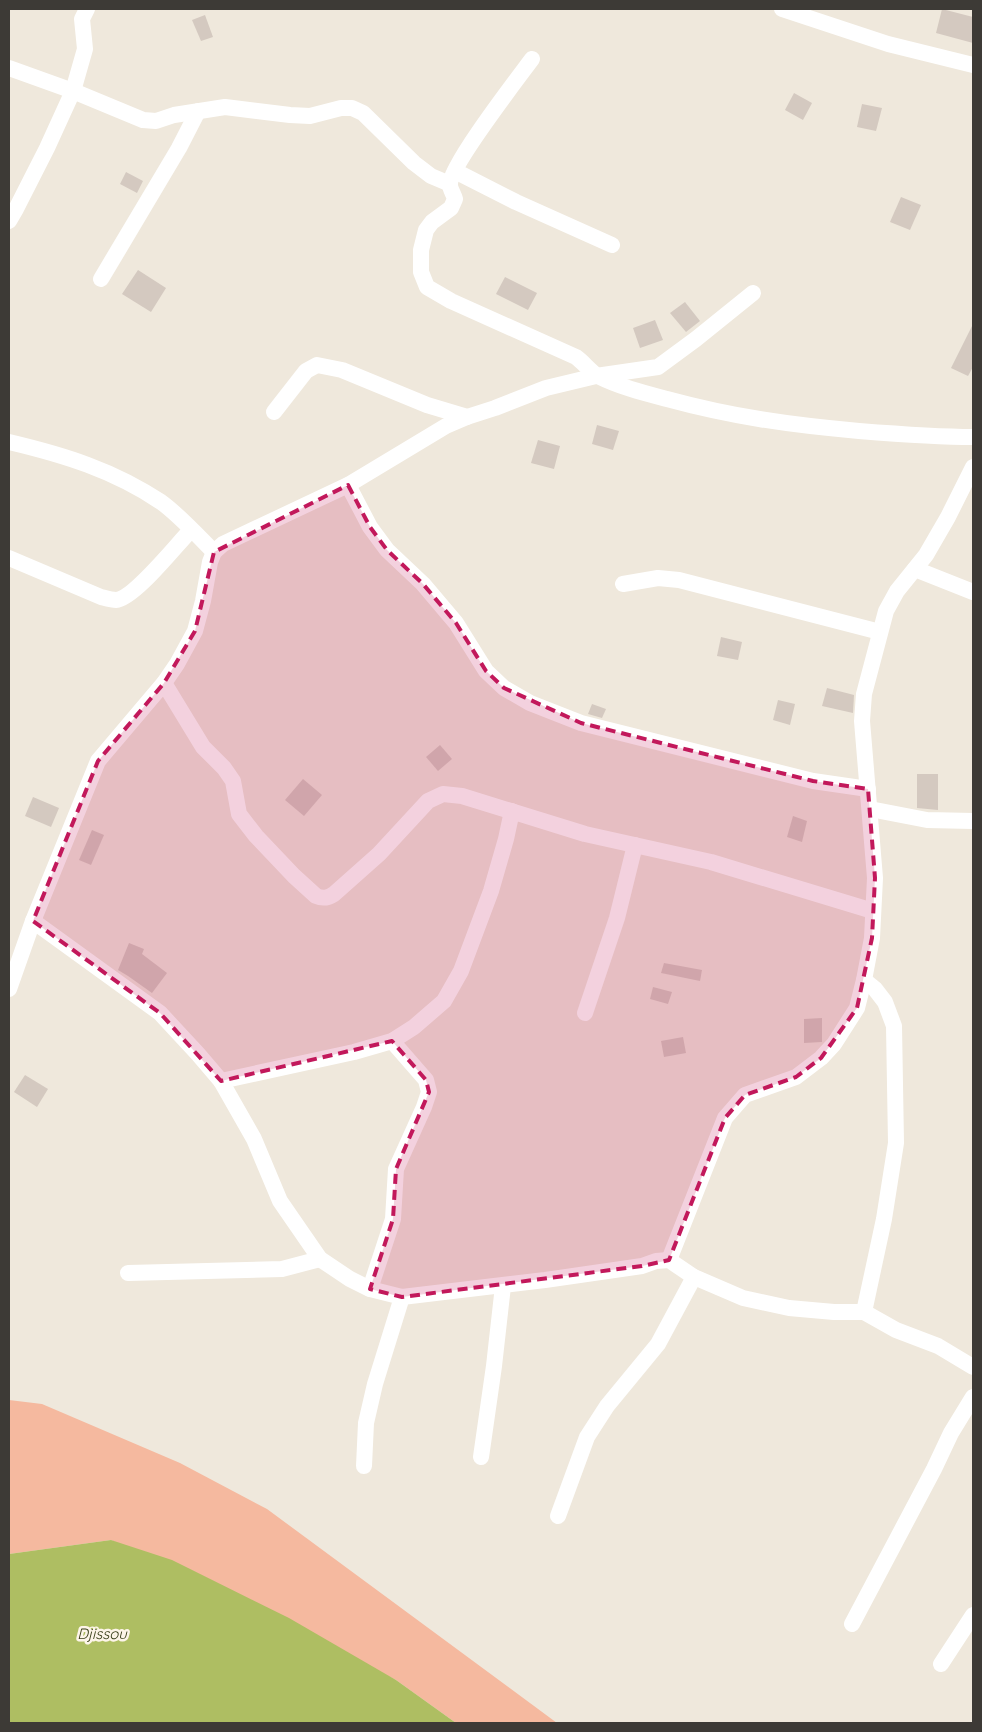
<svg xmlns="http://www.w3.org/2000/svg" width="982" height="1732" font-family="Quicksand,sans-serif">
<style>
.green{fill:#f5b99f}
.water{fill:#aebe62}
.building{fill:#d4c9c0}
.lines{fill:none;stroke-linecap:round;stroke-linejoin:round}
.minor{stroke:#fff;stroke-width:16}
.marked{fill:#c2185b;fill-opacity:0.2;stroke:#c2185b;stroke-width:4;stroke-dasharray:10 6;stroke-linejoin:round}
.labels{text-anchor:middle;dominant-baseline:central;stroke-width:5;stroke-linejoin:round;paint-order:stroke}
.water-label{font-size:15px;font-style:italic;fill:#373d17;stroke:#fdf5e9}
</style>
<rect width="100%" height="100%" fill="#efe8dc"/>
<path class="green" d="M9 1400 42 1404 180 1463 267 1509 557 1723H456L396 1680 111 1540 9 1554Z"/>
<path class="water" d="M111 1540 172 1560 289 1618 396 1680 456 1723H9V1554Z"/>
<g class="building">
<path d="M942 9 973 17V43L936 33Z"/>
<path d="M205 15 213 37 201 41 192 20Z"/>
<path d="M794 93 812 103 803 120 785 110Z"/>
<path d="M862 104 882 108 876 131 857 127Z"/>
<path d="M126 172 143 181 137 193 120 184Z"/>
<path d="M901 197 921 205 910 230 890 222Z"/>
<path d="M138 270 166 288 151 312 122 294Z"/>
<path d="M505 277 537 293 528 310 496 294Z"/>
<path d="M685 302 700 321 686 332 670 313Z"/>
<path d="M655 320 663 340 640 348 633 328Z"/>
<path d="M973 324V367L968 376 951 368Z"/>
<path d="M597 425 619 431 613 450 592 444Z"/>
<path d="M538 440 560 446 554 469 531 463Z"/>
<path d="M721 637 742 642 738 660 717 656Z"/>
<path d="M827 688 854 695 853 713 822 706Z"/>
<path d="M778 700 795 704 790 725 773 720Z"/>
<path d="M592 704 606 709 602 718 588 714Z"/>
<path d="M440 745 452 759 438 771 426 757Z"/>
<path d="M917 774H938V810L917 808Z"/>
<path d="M303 779 322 795 304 816 285 800Z"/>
<path d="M33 797 59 808 51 827 25 816Z"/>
<path d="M793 816 807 821 802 842 787 837Z"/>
<path d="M92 830 104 835 91 865 79 860Z"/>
<path d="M129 943 144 949 142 954 167 973 152 993 128 976 118 970Z"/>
<path d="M664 963 702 970 700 981 661 973Z"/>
<path d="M653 987 672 992 668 1004 650 999Z"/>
<path d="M822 1018V1042L804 1043V1019Z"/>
<path d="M683 1037 686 1053 664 1057 661 1041Z"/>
<path d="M25 1075 48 1089 37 1107 14 1092Z"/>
</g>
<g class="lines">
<g class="minor">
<path d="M782 9 888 44 973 65"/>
<path d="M532 59C518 78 449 167 450 185 450 189 454 195 455 199L451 208 432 222 426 230 421 250V272L427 287 451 301 576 357C582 361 593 374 598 376 620 387 644 393 667 399 733 417 791 425 859 431 897 434 935 437 973 437"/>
<path d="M9 68 73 91 143 120 156 121 174 115 225 107 290 115 310 116 341 108H352L363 113 414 163 431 176 450 184"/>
<path d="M455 171 516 202 612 245"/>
<path d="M9 221 16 209 47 148 73 91 85 49 82 19 87 9"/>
<path d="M101 279 179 148 198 111"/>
<path d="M274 412 306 371 317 365 342 370 427 405 467 417"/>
<path d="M9 442C64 455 113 470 161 502 178 514 199 537 214 552"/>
<path d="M348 485 370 527 387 550 423 584 456 623 486 671 504 688 530 703 581 723 813 781 868 789"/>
<path d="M9 558 101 597C105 598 112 600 116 600 134 599 177 544 191 530"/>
<path d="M915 569 973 592"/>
<path d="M623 584 658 578 679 580 880 632"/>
<path d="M164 683 203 747 224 768 233 781 239 814 256 836 294 876 316 896C323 899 328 898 334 894L379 854 428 801 443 794 462 796 585 834 711 862 873 911"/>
<path d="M870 809 927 820 973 821"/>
<path d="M33 921 160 1013 198 1054 221 1081 254 1139 280 1201 320 1259 350 1279 370 1289 402 1297 545 1280 642 1266 656 1261 669 1260 694 1277 743 1298 789 1308 834 1312H864L896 1330 938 1346 973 1367"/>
<path d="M9 989 33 921 98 761 164 683 177 664 195 631 203 601 210 562 214 552 223 544 348 485 446 426 467 417 495 408 546 388 596 376 658 367 696 339 753 293"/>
<path d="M585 1013 617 918 635 845"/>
<path d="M221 1081 354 1052 392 1041 414 1027 444 1001 461 971 491 891 506 839 512 811"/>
<path d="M669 1260 725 1118 745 1095 796 1077 821 1058 834 1044 857 1008 864 980 872 938 875 878 862 721 864 694 886 611 897 591 926 555 948 517 973 467"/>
<path d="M128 1273 282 1269 320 1259"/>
<path d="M370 1289 393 1219 396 1169 424 1107 429 1092 426 1080 392 1041"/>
<path d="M864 1312 884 1219 896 1143 894 1026 885 1002 875 989 864 980"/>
<path d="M481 1457 494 1366 503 1286"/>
<path d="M364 1466 366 1423 375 1384 402 1297"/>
<path d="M558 1516 587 1437 607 1406 658 1344 694 1277"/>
<path d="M852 1624 934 1469 951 1433 973 1397"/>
<path d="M941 1664 973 1615"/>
</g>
</g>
<path class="marked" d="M348 485 370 527 387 550 423 584 456 623 486 671 504 688 581 723 813 781 868 789 875 878 872 938 857 1008 821 1058 796 1077 745 1095 725 1118 669 1260 642 1266 402 1297 370 1289 393 1219 396 1169 429 1092 426 1080 392 1041 221 1081 160 1013 33 921 98 761 164 683 195 631 214 552Z"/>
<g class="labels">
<g class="water-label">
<text x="102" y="1633">Djissou</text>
</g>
</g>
<rect width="982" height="1732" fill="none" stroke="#3d3a36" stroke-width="20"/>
</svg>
